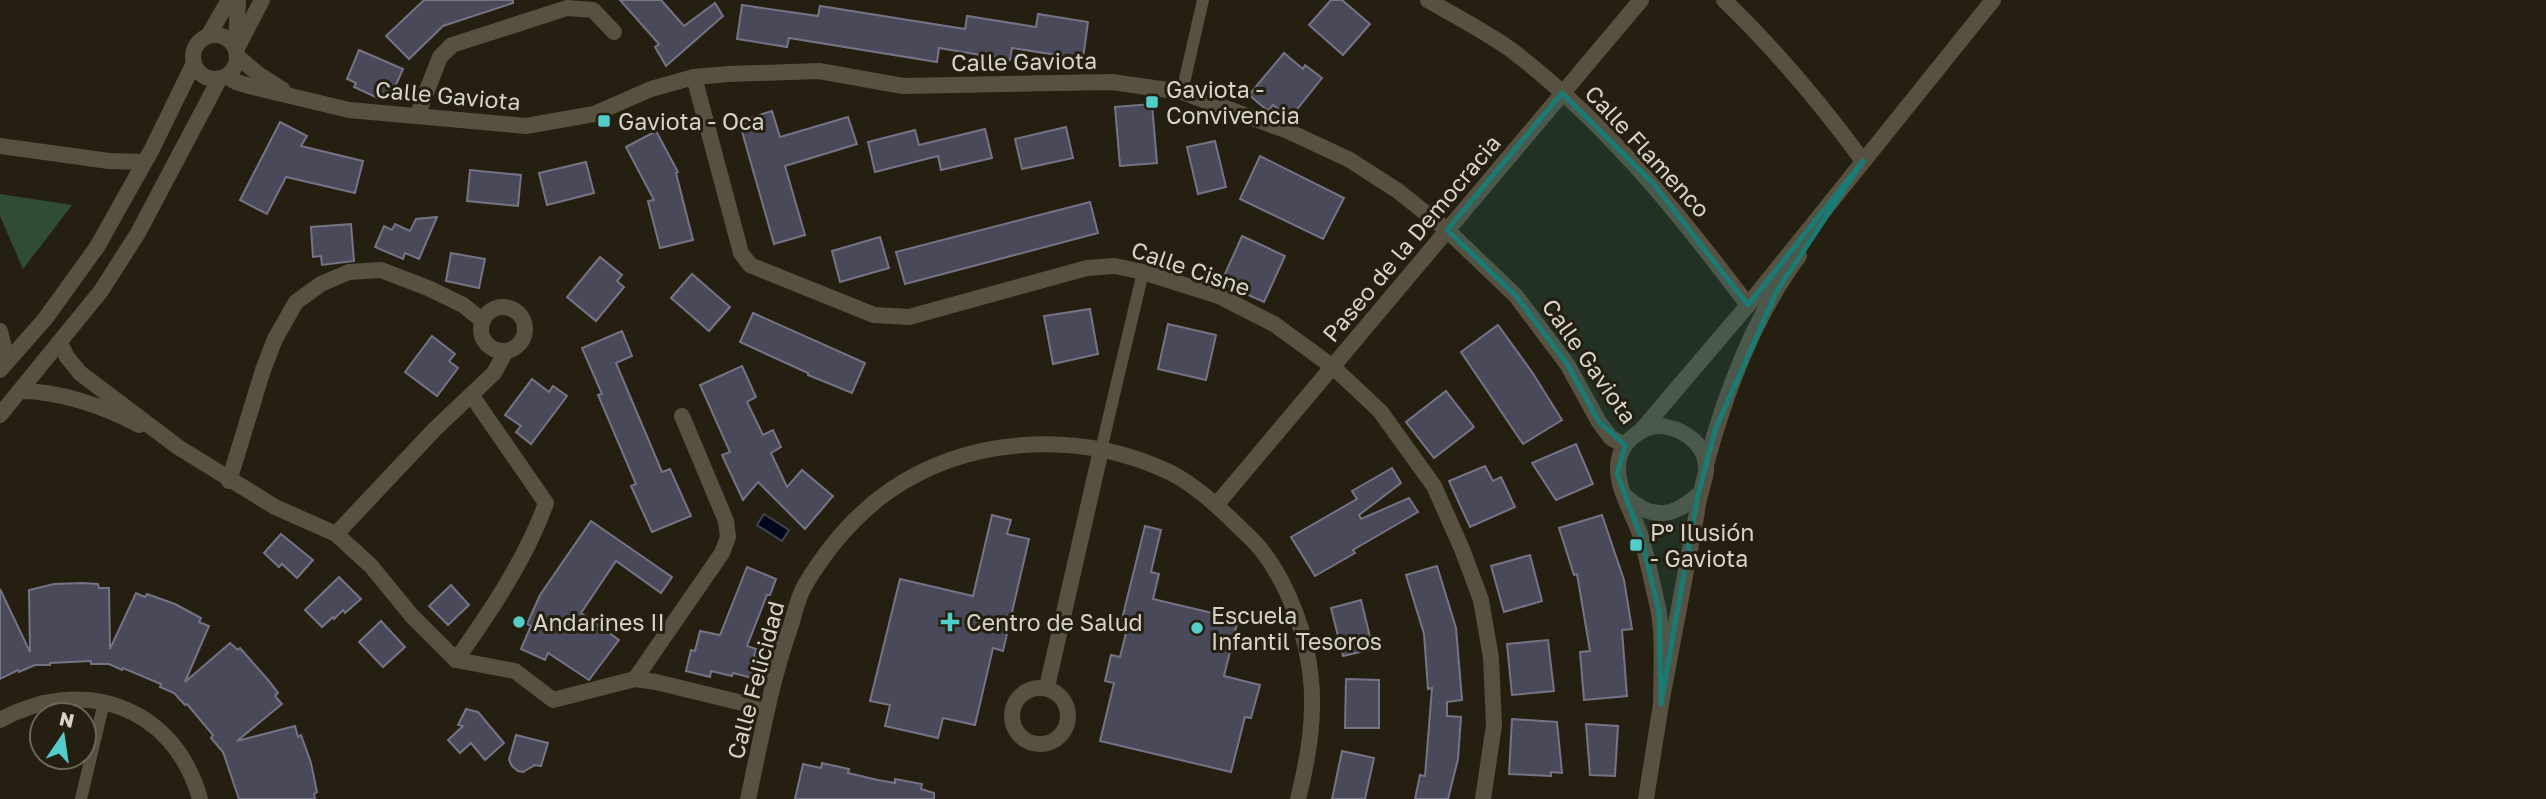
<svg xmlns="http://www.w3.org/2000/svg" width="2546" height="799" font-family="'Golos Text',sans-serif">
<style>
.green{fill:#304d33}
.water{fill:#00071d;stroke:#404451;stroke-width:2}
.building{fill:#4a4959;stroke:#757385;stroke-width:2}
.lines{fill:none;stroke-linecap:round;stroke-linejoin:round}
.pedestrian{stroke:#575141;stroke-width:12}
.minor{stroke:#575141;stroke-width:16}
.marked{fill:#197b73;fill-opacity:0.2;stroke:#197b73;stroke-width:5;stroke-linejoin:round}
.poi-dot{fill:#53cdca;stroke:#251f11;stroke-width:2.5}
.labels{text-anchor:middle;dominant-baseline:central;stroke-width:6;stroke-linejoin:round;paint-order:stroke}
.street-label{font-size:23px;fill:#d7d3ca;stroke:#251f11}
.poi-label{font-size:23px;fill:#d7d3ca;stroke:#251f11;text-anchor:start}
</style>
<rect width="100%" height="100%" fill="#251f11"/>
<path class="green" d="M0 194 72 205 23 269 0 216Z"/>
<path class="water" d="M764 514 789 530 782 541 757 525Z"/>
<g class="building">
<path d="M424 0H513V3L443 26 409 59 386 36Z"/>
<path d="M620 0H661L684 26 715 3 723 16 666 66 655 47 659 44Z"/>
<path d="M1331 0H1342L1370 24 1343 55 1309 25Z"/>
<path d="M742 5 818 16 820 6 965 29 967 16 1036 27 1038 14 1088 22 1083 59 1012 48 1010 60 939 48 937 62 789 38 787 47 737 39Z"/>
<path d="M359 50 403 69 390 98 381 95 380 99 354 87 356 83 347 79Z"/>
<path d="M1284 53 1303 69 1305 65 1322 78 1290 118 1273 105 1268 111 1249 95Z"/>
<path d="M1152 104 1157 163 1120 166 1115 107Z"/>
<path d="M772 111 780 137 848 117 857 144 785 166 805 235 774 244 739 121Z"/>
<path d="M280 122 307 136 301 146 363 161 355 193 286 177 267 214 240 200Z"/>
<path d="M1066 127 1073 158 1022 169 1015 139Z"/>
<path d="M985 129 992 158 941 170 938 156 875 172 868 142 915 130 919 145Z"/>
<path d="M656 131 678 172 676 173 693 240 660 248 648 201 654 200 626 147Z"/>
<path d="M1215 141 1226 187 1198 194 1187 147Z"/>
<path d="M1260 156 1344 198 1323 239 1240 199Z"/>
<path d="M586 162 594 193 547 205 539 173Z"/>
<path d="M470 170 521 175 518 206 467 201Z"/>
<path d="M1090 202 1098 233 905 284 896 252Z"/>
<path d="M437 217 419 259 405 253 403 259 375 247 384 226 392 230 395 224 410 231 416 219Z"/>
<path d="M351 224 354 261 322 265 321 256 313 257 311 227Z"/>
<path d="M1242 236 1285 256 1264 302 1221 283Z"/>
<path d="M880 237 889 268 840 282 832 251Z"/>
<path d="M451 253 485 259 479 288 446 281Z"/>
<path d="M600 257 622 275 617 281 624 287 596 321 567 297Z"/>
<path d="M692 274 730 307 709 331 671 298Z"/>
<path d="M1090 309 1098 354 1053 364 1044 316Z"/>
<path d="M753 313 865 363 852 393 808 375V373L740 342Z"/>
<path d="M1168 324 1216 335 1206 380 1158 369Z"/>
<path d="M1498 325 1532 372 1562 420 1523 444 1461 352Z"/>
<path d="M622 331 632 356 616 363 662 472 670 469 691 516 652 532 631 486 636 484 598 395 602 394 582 348Z"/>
<path d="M432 336 455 354 449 361 458 368 437 396 405 372Z"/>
<path d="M742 366 756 397 747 402 763 435 773 430 781 447 771 453 787 487 802 470 833 496 805 529 758 482 743 500 722 455 730 452 700 385Z"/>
<path d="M532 379 549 392 553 386 567 396 531 444 516 432 521 426 505 415Z"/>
<path d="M1446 391 1474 427 1434 458 1406 422Z"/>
<path d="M1576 444 1593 484 1556 500 1532 463Z"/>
<path d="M1485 466 1493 481 1501 477 1515 507 1470 527 1449 481Z"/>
<path d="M1392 468 1401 483 1359 515 1361 519 1409 498 1418 512 1353 550 1355 553 1315 576 1291 537 1357 499 1352 491Z"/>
<path d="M992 515 1011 520 1007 534 1029 539 1003 651 993 648 975 725 943 718 938 738 885 726 890 705 870 701 900 579 973 596Z"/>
<path d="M1602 515 1624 580 1632 629 1622 630 1627 696 1584 700 1580 652 1590 651 1577 574 1574 575 1559 528Z"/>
<path d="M591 521 672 577 661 593 616 561 581 613 619 640 589 680 548 653 545 660 521 649 531 626 527 624 540 595Z"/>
<path d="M1145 526 1161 530 1151 572 1159 574 1153 599 1238 619 1224 676 1260 685 1251 718 1245 717 1231 772 1100 741 1114 683 1105 681 1111 655 1120 657 1129 621 1122 619Z"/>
<path d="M281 534 313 560 297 578 282 564 279 567 264 553Z"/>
<path d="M1530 555 1542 601 1504 612 1491 566Z"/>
<path d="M1437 566 1456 628 1462 700 1447 702V716L1461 717 1458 759 1448 799H1415L1420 775 1425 776 1432 688 1428 689 1424 634 1406 575Z"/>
<path d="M747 567 776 579 770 595H767L747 646 756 649 754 657 757 658 752 678 733 673 732 676 711 671 710 677 686 671 691 650 695 651 700 631 720 635Z"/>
<path d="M339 577 361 599 345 613 343 610 334 619 333 617 322 627 305 610Z"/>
<path d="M83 583 98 584 99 588H109L110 649 136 593 145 597 147 594 175 604 201 618 199 622 209 626 185 682 230 643 238 650 240 648 269 681 278 693 275 696 282 704 237 741 295 726 298 737 301 735 311 763 317 792 314 794 315 799H239L223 752 211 738 213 735 187 704 185 705 174 693 160 687 161 684 123 668 122 670 109 664H91V661L50 663V665H35L19 672 18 670 0 679V589L30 652 29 590 54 584Z"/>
<path d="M451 585 469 605 448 625 429 606Z"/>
<path d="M1361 600 1373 649 1343 656 1331 608Z"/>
<path d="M381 621 405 647 383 667 359 642Z"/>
<path d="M1548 640 1554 691 1512 695 1507 644Z"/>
<path d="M1346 679 1379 680V728H1345Z"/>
<path d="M466 709 478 712 504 743 485 760 471 743 460 753 448 740 463 726 458 725Z"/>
<path d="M1512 719 1557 722 1562 773 1551 772V776L1509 774Z"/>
<path d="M1586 724 1618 726 1615 776 1590 775Z"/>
<path d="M516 735 548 743 541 766 535 765 523 772 518 771 512 766 509 760Z"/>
<path d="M1342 751 1374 758 1365 799H1332Z"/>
<path d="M822 763 849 769 848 773 878 780 895 783V779L922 784 921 789 934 793V799H795L803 764 821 768Z"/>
</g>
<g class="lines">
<g class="pedestrian">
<path d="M1182 92 1203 0"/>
<path d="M1101 450 1143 272"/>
<path d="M81 799 104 702"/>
</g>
<g class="minor">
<path d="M1428 0C1455 16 1484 31 1510 49 1605 121 1677 211 1748 305"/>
<path d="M1724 0C1775 49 1821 104 1863 161"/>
<circle cx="215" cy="57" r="22"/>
<path d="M208 36 229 0"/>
<path d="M236 44 238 0"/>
<path d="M236 50 262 0"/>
<path d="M237 56 258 74 283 90"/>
<path d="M226 76 236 82 253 87 349 110 526 126 594 114 651 89 694 77 729 74 819 71 903 86 1112 82 1182 92 1288 131 1350 160 1398 191 1447 230 1516 296 1567 364 1599 422 1611 438 1625 445"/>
<path d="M694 77 741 253 750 265 874 315 909 317 1087 268 1115 266 1143 272 1219 296 1274 324 1333 367 1380 411 1434 486 1462 549 1481 600 1491 658 1494 725 1483 799"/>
<path d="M417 116 440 57 452 45 567 8 593 10 614 32"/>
<path d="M0 146 109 161 144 162"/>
<circle cx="503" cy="329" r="22"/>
<path d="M0 331 4 348 3 366"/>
<path d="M60 343 67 357 80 373 178 447 275 507 336 534 371 566 412 616 456 660 515 671 553 700 635 679 656 682 767 709"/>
<path d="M0 370 45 319 97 247 152 149 194 63"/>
<path d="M20 391C59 391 104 406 139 425"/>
<path d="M0 415 101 291 138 233 220 78"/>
<path d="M1640 432 1748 305 1993 0"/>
<path d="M1706 465C1725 394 1755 315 1799 256"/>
<path d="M229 481 263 370 275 339 296 302 321 284 349 272 381 270 428 288 463 305 483 321"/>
<path d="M1626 497C1652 520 1672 518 1698 495"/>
<path d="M1217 504 1641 0"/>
<path d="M336 534 435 429 494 373 506 351"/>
<path d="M456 660C490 612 526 559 546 503L472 396"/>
<path d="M635 679 722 553 728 537 726 521 682 416"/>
<path d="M1047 687 1101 450"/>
<circle cx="1040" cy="716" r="28"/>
<path d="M0 720C82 675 174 705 200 799"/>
<path d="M748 799C761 740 771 681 791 625 795 612 798 597 805 585 826 550 855 515 889 491 969 436 1078 430 1167 471 1193 483 1217 505 1237 525 1246 534 1256 542 1263 552 1289 586 1307 636 1311 679 1315 720 1308 759 1298 799"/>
<path d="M1646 799 1661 704 1697 512C1698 497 1704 485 1706 471 1708 447 1687 431 1667 427 1647 422 1623 439 1619 459 1613 486 1635 515 1642 540 1648 563 1653 586 1658 608 1664 639 1661 672 1661 704"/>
</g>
</g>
<path class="marked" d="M1562 93 1653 183 1748 305 1863 161 1777 291 1716 428 1698 495 1661 704 1659 612 1642 540 1617 474 1625 445 1599 422 1567 364 1516 296 1447 230Z"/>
<g class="poi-dot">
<rect x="1145" y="95" width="14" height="14" rx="3.5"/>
<rect x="597" y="114" width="14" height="14" rx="3.5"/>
<rect x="1629" y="538" width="14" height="14" rx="3.5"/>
<circle cx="519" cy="622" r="7"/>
<path d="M946.5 611.5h7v7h7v7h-7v7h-7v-7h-7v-7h7z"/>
<circle cx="1197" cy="628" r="7"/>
</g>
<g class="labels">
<g class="street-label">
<text transform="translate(1024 61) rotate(-1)">Calle Gaviota</text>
<text transform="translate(448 95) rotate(5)">Calle Gaviota</text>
<text transform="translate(1648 151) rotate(47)">Calle Flamenco</text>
<text transform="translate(1411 238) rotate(-50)">Paseo de la Democracia</text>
<text transform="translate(1191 268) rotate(19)">Calle Cisne</text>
<text transform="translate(1590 361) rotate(55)">Calle Gaviota</text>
<text transform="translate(755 680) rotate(-75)">Calle Felicidad</text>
</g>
<g class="poi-label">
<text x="1166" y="89">Gaviota -<tspan x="1166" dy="26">Convivencia</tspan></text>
<text x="618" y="121">Gaviota - Oca</text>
<text x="1650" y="532">Pº Ilusión<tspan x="1650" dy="26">- Gaviota</tspan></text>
<text x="1211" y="615">Escuela<tspan x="1211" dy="26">Infantil Tesoros</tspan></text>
<text x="533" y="622">Andarines II</text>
<text x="966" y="622">Centro de Salud</text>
</g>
</g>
<g transform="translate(63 736) rotate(13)"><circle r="33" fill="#251f11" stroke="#6c675b" stroke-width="2"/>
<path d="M0-5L12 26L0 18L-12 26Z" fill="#53cdca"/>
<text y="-10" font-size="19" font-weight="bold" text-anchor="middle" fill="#d7d3ca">N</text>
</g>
</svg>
